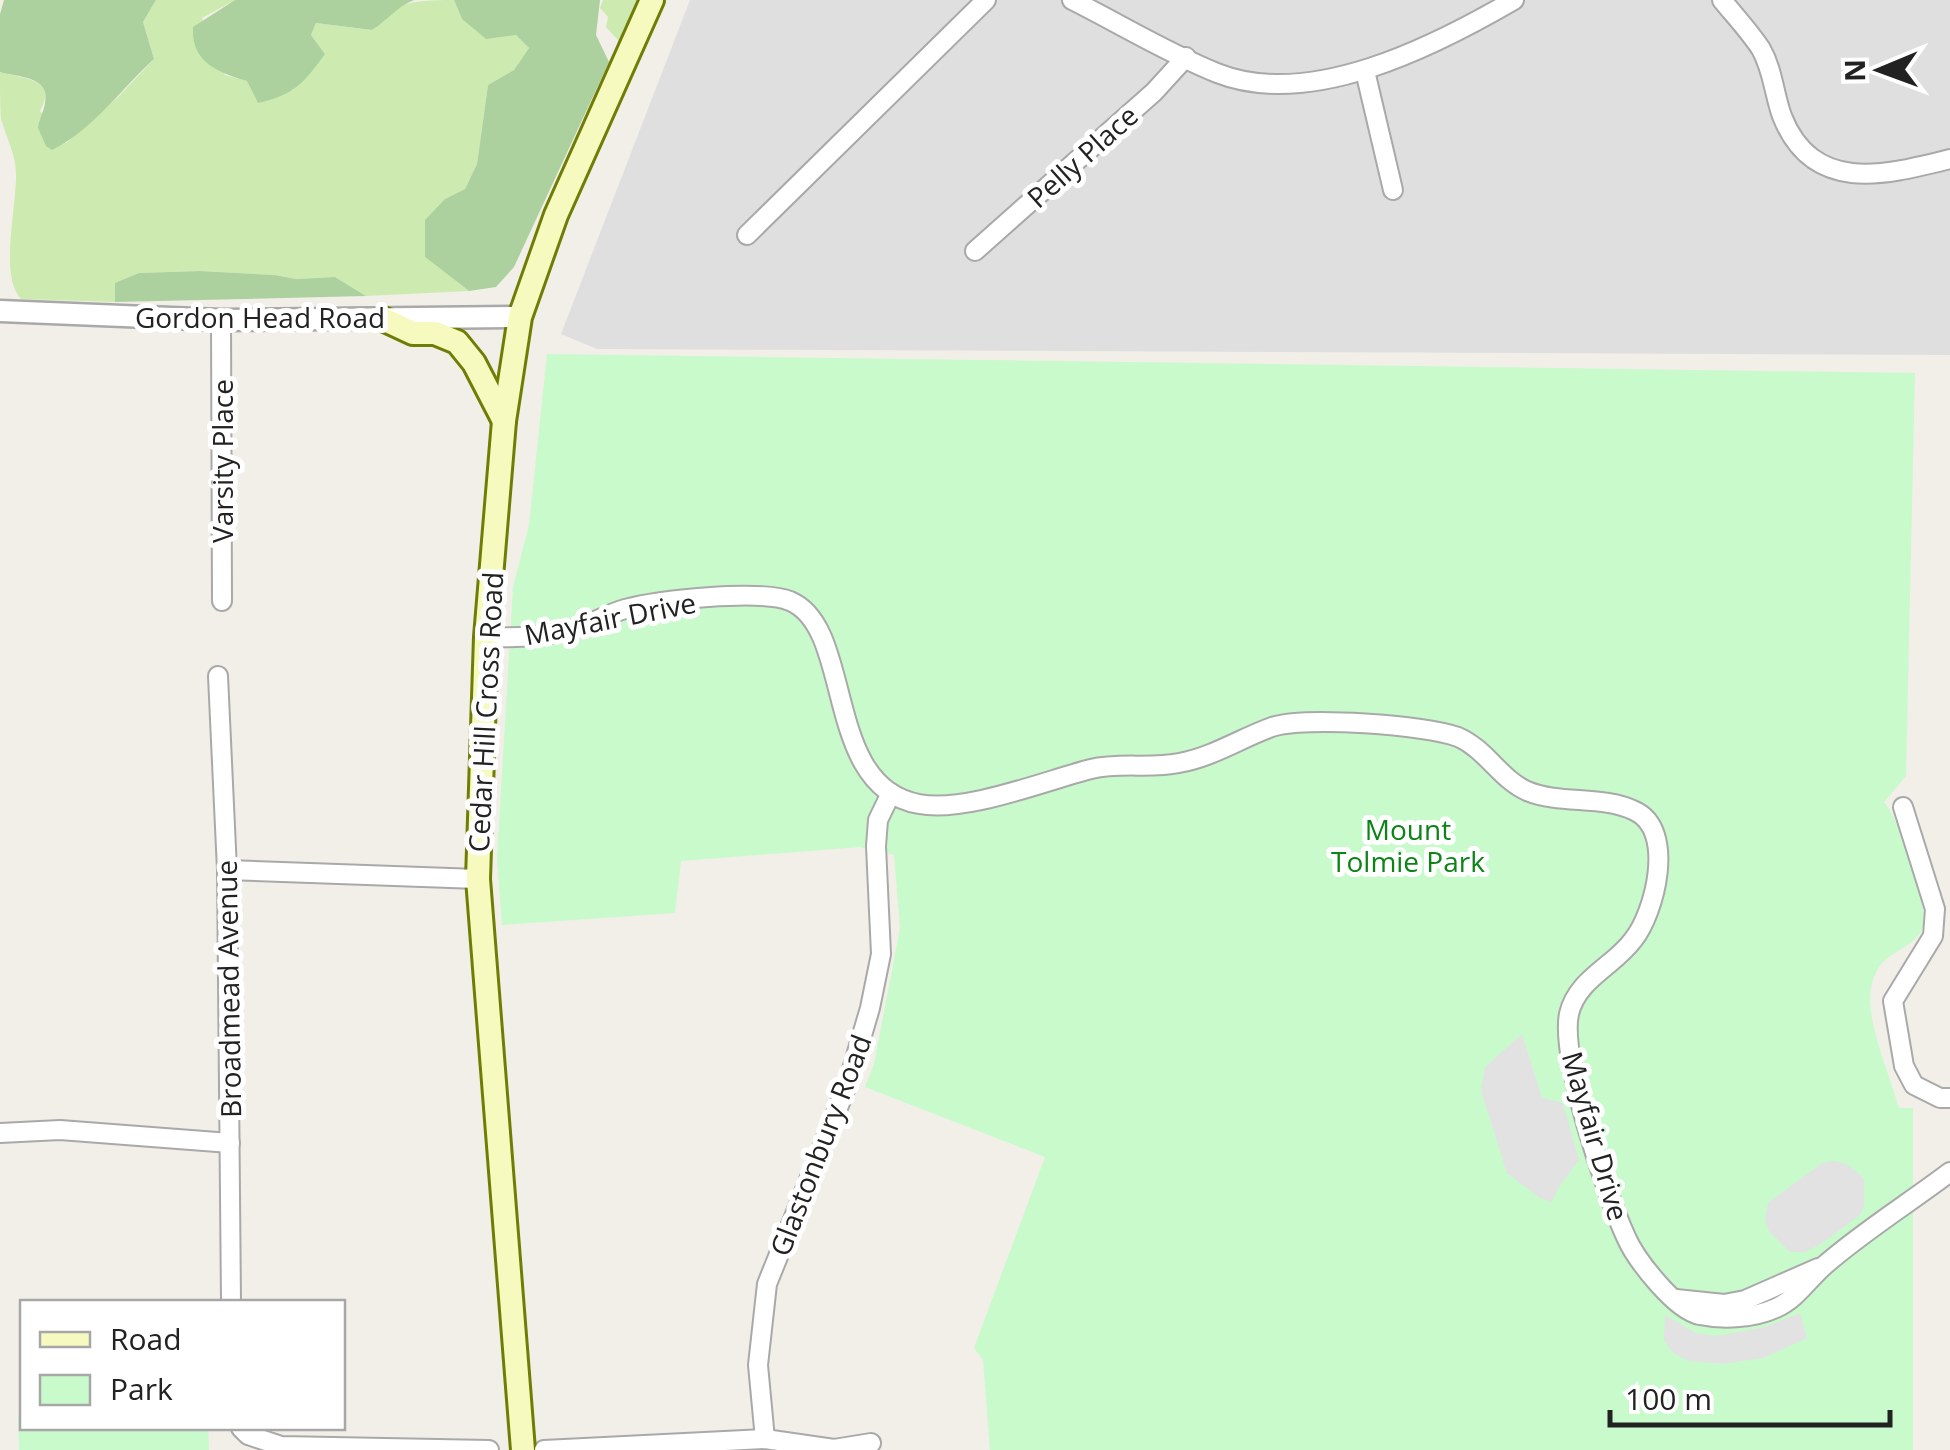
<svg xmlns="http://www.w3.org/2000/svg" width="1950" height="1450" font-family="'Open Sans',sans-serif">
<style>
.residential{fill:#e0dfdf}
.grass{fill:#cdebb0}
.forest{fill:#add19e}
.park{fill:#c8facc}
.parking{fill:#e2e2e2}
.lines{fill:none;stroke-linecap:round;stroke-linejoin:round}
.minor-casing{stroke:#a9a9a9;stroke-width:22}
.tertiary-casing{stroke:#a9a9a9;stroke-width:25}
.secondary-casing{stroke:#707d05;stroke-width:28}
.minor{stroke:#fff;stroke-width:18}
.tertiary{stroke:#fff;stroke-width:20}
.secondary{stroke:#f7fabf;stroke-width:22}
.labels{text-anchor:middle;dominant-baseline:central;stroke-width:10;stroke-linejoin:round;paint-order:stroke}
.street-label{font-size:28px;fill:#222;stroke:#fff}
.park-label{font-size:28px;fill:#0c8416;stroke:#fff}
</style>
<rect width="100%" height="100%" fill="#f2efe9"/>
<path class="residential" d="M690 0H1950V355L597 349 561 334Z"/>
<g class="grass">
<path d="M156 0H235L202 18 225 75 247 81 325 54 311 35 316 23 372 30C383 23 388 16 397 8 410 0 436 0 454 0L462 19 516 35 529 48 514 70 488 85 477 164 465 189 445 199 425 257 469 291 366 296 335 277 296 279 275 275 200 271 139 273 116 283 115 302 21 299C0 277 15 215 16 179 17 156 7 140 1 119 0 105 0 87 0 72 22 79 59 78 40 111L66 143 118 97 154 59 143 22Z"/>
<path d="M603 0H638L619 41 606 27 608 17 600 8Z"/>
</g>
<g class="forest">
<path d="M4 0H156L143 22 154 59C121 89 93 130 52 150L46 146 38 128C39 119 44 111 45 103 51 76 17 77 0 72V14Z"/>
<path d="M235 0H414C396 7 388 20 372 30L316 23 311 35 325 54C304 83 294 95 258 103L247 81C217 72 191 62 193 27Z"/>
<path d="M454 0H600L596 35 609 62 514 267 496 287 469 291 425 257V220L445 199 465 189 477 164 488 85 514 70 529 48 516 35 486 39 462 19Z"/>
<path d="M200 271 275 275 296 279 335 277 366 296 115 302V283L139 273Z"/>
</g>
<g class="park">
<path d="M547 354 1915 373 1906 776 1884 802C1900 820 1934 913 1921 932 1905 955 1878 950 1871 988 1865 1019 1890 1076 1899 1108H1913V1450H990L983 1360 974 1348 1045 1157 865 1087 874 1064 900 928 894 855 860 847 681 861 675 913 502 925 497 859 513 587 529 525Z"/>
<path d="M18 1415H22V1428H208L209 1450H19Z"/>
</g>
<g class="parking">
<path d="M1522 1034 1542 1098 1563 1103 1579 1160 1558 1188 1552 1202 1540 1198 1507 1173 1481 1091 1485 1067Z"/>
<path d="M1835 1161 1846 1164 1864 1178V1206L1860 1215 1821 1244 1805 1252H1790L1769 1231 1765 1220 1768 1203 1822 1163Z"/>
<path d="M1800 1313 1807 1338 1763 1358 1722 1364 1689 1361 1673 1353 1664 1340 1665 1315 1696 1333 1717 1336 1765 1327Z"/>
</g>
<g class="lines">
<defs>
<g id="minor">
<path d="M1072 0C1120 24 1167 53 1217 73 1310 110 1435 46 1514 0"/>
<path d="M1722 0C1735 16 1750 32 1761 49 1773 70 1774 94 1782 116 1813 195 1886 175 1950 159"/>
<path d="M1365 71 1393 190"/>
<path d="M747 235 986 0"/>
<path d="M975 251 1154 92 1186 57"/>
<path d="M221 320 222 601"/>
<path d="M486 637C512 638 538 637 563 632 585 628 604 615 625 609 658 600 759 589 790 601 855 628 822 787 919 804 965 813 1044 781 1091 769 1120 762 1150 769 1179 763 1213 757 1241 738 1272 727 1303 716 1427 725 1458 737 1486 749 1500 779 1527 791 1561 805 1602 795 1635 811 1676 830 1655 913 1633 940 1613 967 1577 979 1569 1014 1560 1057 1606 1194 1626 1237 1636 1260 1676 1311 1700 1315 1724 1320 1754 1318 1776 1308 1798 1298 1808 1279 1826 1264 1864 1231 1909 1203 1950 1172"/>
<path d="M218 676 227 870 231 1302"/>
<path d="M1903 807 1935 909 1933 936 1893 1001 1904 1066 1914 1085 1940 1098H1950"/>
<path d="M227 870 478 879"/>
<path d="M0 1133 60 1130 230 1143"/>
<path d="M1676 1299 1724 1304 1745 1300 1818 1268"/>
<path d="M241 1428 248 1435 281 1446 489 1450"/>
<path d="M765 1439 758 1365 767 1284 848 1083 870 1008 881 954 876 846 878 820 891 793"/>
<path d="M544 1450 765 1439 834 1449 871 1443"/>
</g>
<path id="tertiary" d="M0 311 221 320 520 317"/>
<g id="secondary">
<path d="M383 319 413 333H435L457 342 474 363 504 421"/>
<path d="M523 1450 478 879 486 637 504 421 520 317 556 215 652 0"/>
</g>
</defs>
<use href="#minor" class="minor-casing"/>
<use href="#tertiary" class="tertiary-casing"/>
<use href="#secondary" class="secondary-casing"/>
<use href="#minor" class="minor"/>
<use href="#tertiary" class="tertiary"/>
<use href="#secondary" class="secondary"/>
</g>
<g class="labels">
<g class="street-label">
<text transform="translate(1082 156) rotate(-42)">Pelly Place</text>
<text x="260" y="317">Gordon Head Road</text>
<text transform="translate(222 461) rotate(-90)">Varsity Place</text>
<text transform="translate(610 618) rotate(-11)">Mayfair Drive</text>
<text transform="translate(485 712) rotate(-87)">Cedar Hill Cross Road</text>
<text transform="translate(228 989) rotate(-91)">Broadmead Avenue</text>
<text transform="translate(1596 1136) rotate(74)">Mayfair Drive</text>
<text transform="translate(820 1145) rotate(-69)">Glastonbury Road</text>
</g>
<g class="park-label">
<text x="1408" y="829">Mount<tspan x="1408" dy="32">Tolmie Park</tspan></text>
</g>
</g>
<rect x="20" y="1300" width="325" height="130" fill="#ffffff" stroke="#a7a7a7" stroke-width="2.5"/>
<rect x="40" y="1332" width="50" height="15" fill="#f7fabf" stroke="#a7a7a7" stroke-width="2.5"/>
<text x="110" y="1350" font-size="30" fill="#222222">Road</text>
<rect x="40" y="1375" width="50" height="30" fill="#c8facc" stroke="#a7a7a7" stroke-width="2.5"/>
<text x="110" y="1400" font-size="30" fill="#222222">Park</text>
<g transform="translate(1880 70) rotate(269)" stroke="#ffffff" stroke-width="8" paint-order="stroke">
<path d="M0-8L18 38L0 25L-18 38Z" fill="#222222"/>
<text y="-15" font-size="28" font-weight="bold" text-anchor="middle" fill="#222222">N</text>
</g>
<path d="M1610 1410v15h280v-15" fill="none" stroke="#222222" stroke-width="5"/>
<text x="1625" y="1410" font-size="30" fill="#222222" stroke="#ffffff" stroke-width="8" paint-order="stroke">100 m</text>
</svg>
